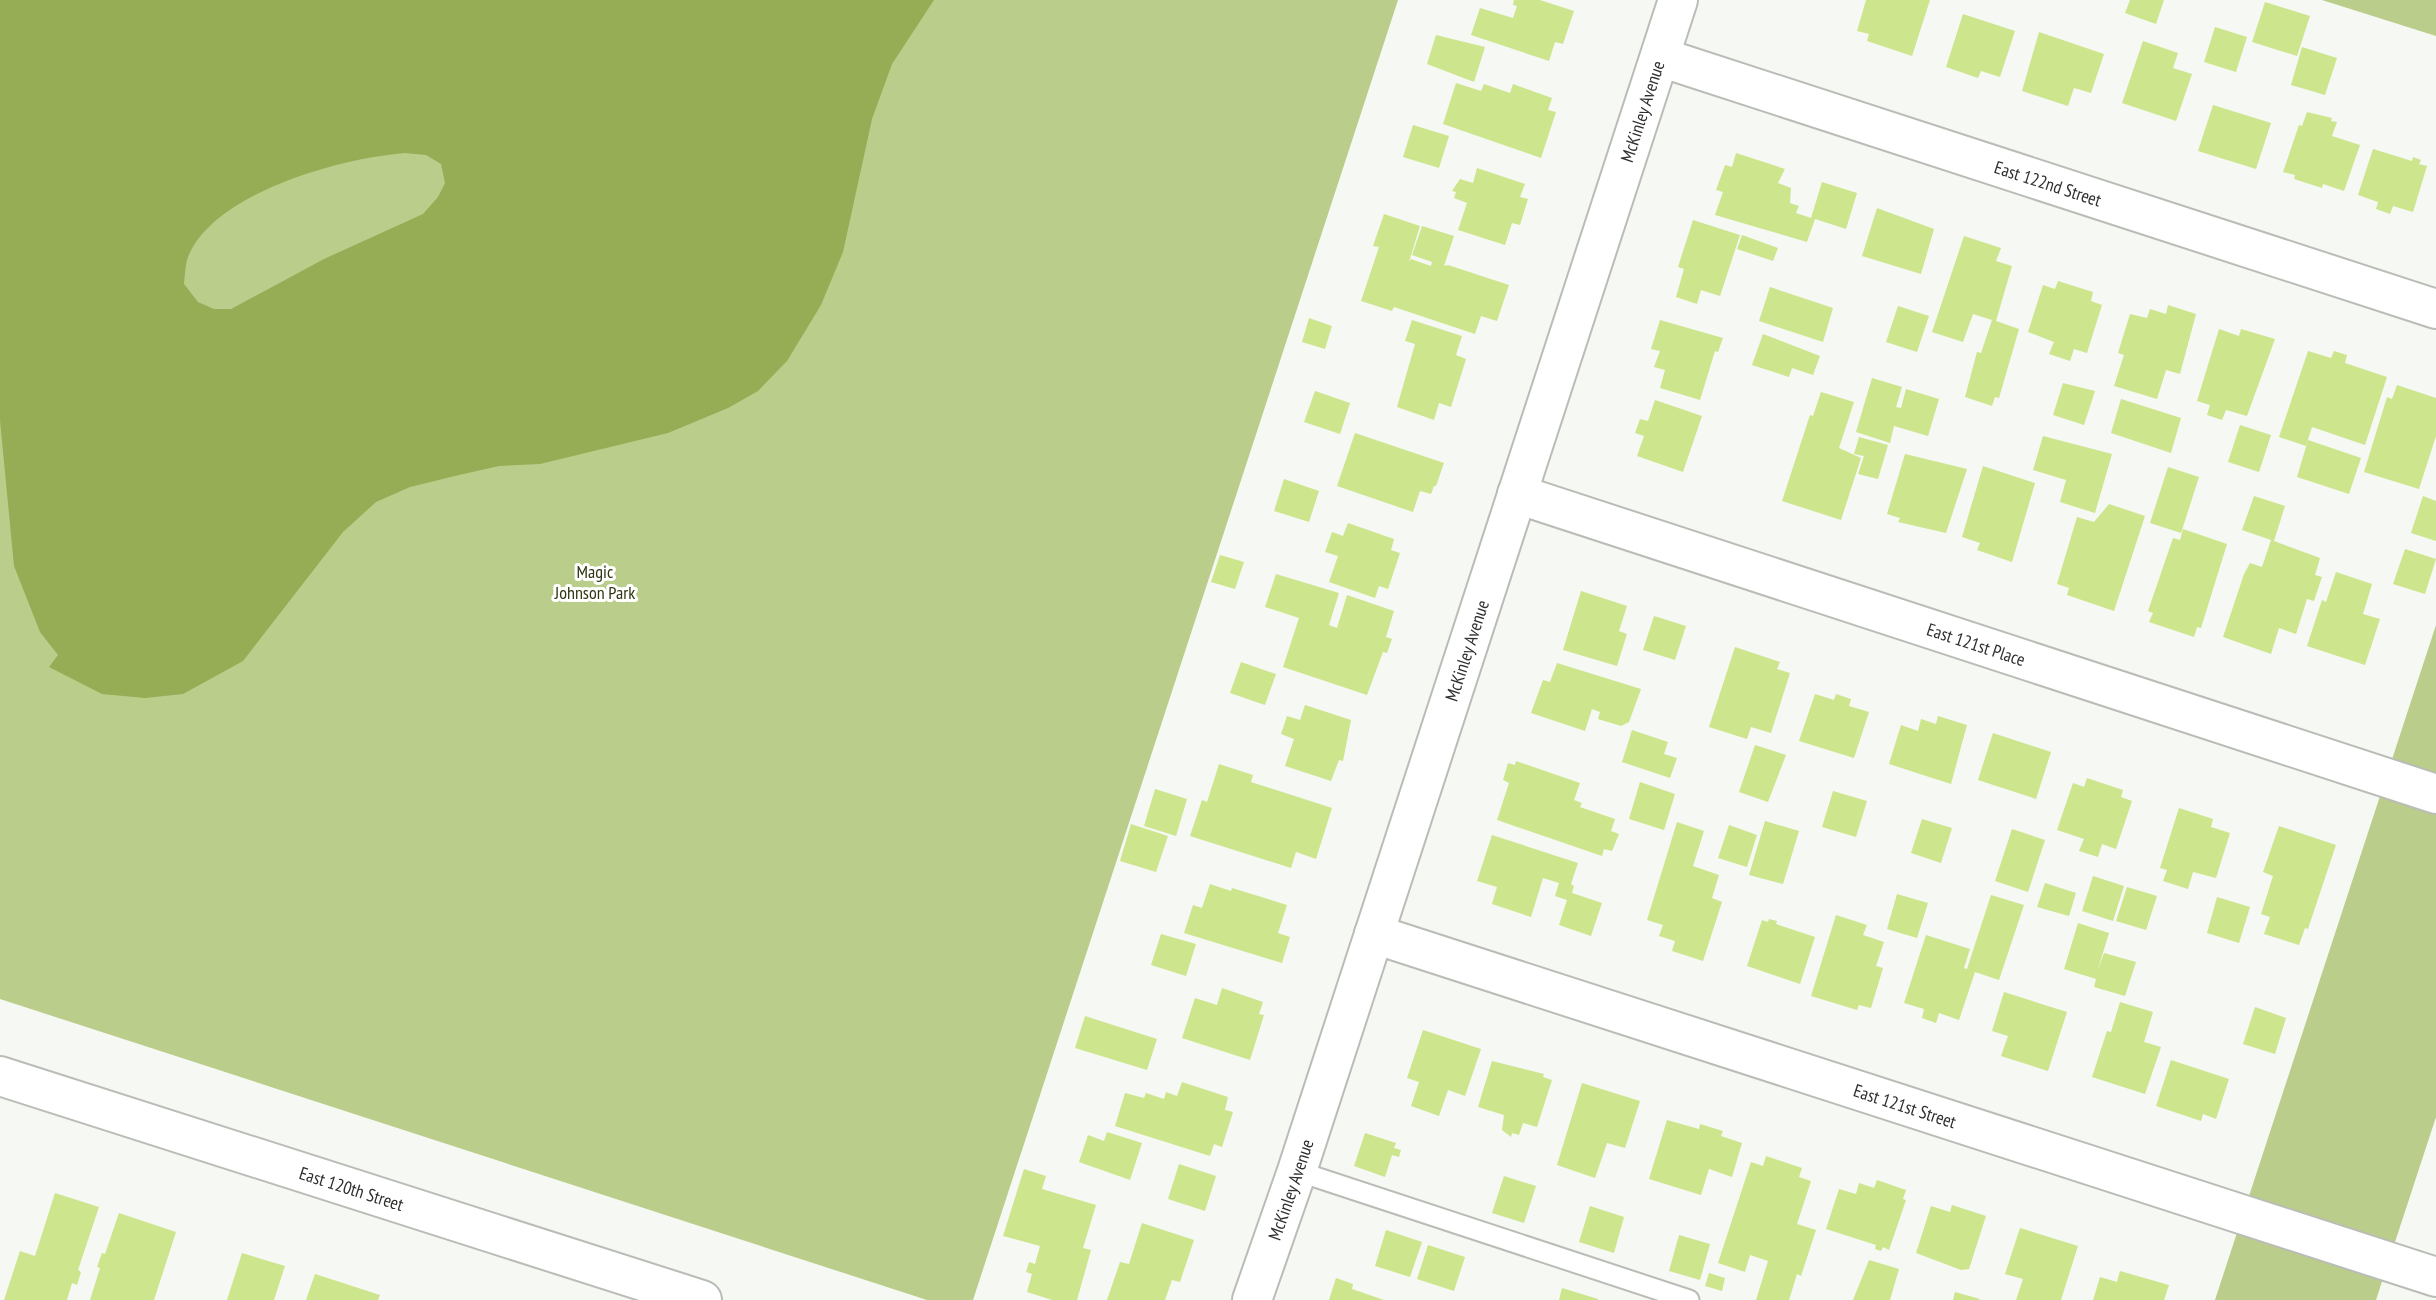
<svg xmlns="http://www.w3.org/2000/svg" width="2436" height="1300" font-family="'PT Sans Narrow',sans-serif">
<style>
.green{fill:#bacd8a}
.water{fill:#96ac55;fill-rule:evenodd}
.building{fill:#cde58d}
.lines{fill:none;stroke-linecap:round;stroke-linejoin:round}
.service-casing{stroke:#babcb6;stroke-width:23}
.minor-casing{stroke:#babcb6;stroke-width:42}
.tertiary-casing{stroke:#babcb6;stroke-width:42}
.service{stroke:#fff;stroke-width:19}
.minor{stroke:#fff;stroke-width:38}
.tertiary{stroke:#fff;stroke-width:38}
.labels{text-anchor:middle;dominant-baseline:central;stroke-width:6;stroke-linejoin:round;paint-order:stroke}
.street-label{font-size:18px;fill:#2f2f2d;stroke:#fff}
.park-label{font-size:18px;fill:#2d3611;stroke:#fff}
</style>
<rect width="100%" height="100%" fill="#f6f8f3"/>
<g class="green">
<path d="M0 0H1398L973 1300H927L0 999Z"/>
<path d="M2322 0H2436V36Z"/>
<path d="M2436 625V1117L2376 1300H2215Z"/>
</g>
<path class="water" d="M0 0H934L892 64 872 119 843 252 821 305 787 361 758 391 728 408 668 433 540 464 499 466 459 475 410 487 376 502 343 532 243 661 183 694 145 698 102 694 49 667 58 655 40 632 14 566 0 420ZM405 153 426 155 441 164 445 183 438 197 423 214 324 259 231 309H214L198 302 184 284C185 276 185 265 188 257 214 192 342 158 405 153Z"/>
<g class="building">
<path d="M1514 0H1540L1574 11 1563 44 1555 42 1549 61 1471 35 1480 8 1513 18 1517 6 1513 5Z"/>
<path d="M1866 0H1930L1912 56 1867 41 1869 34 1857 31Z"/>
<path d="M2130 0H2164L2156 24 2125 13Z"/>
<path d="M2265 2 2310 16 2297 56 2252 42Z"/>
<path d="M1963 14 2015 31 2000 77 1981 71 1978 78 1946 67Z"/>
<path d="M2215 27 2247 37 2236 72 2204 62Z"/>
<path d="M2039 32 2104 54 2091 93 2074 88 2068 106 2022 91Z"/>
<path d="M1436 35 1485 47 1474 82 1427 64Z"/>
<path d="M2143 41 2178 53 2173 68 2192 74 2176 121 2122 103Z"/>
<path d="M2302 47 2337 58 2325 95 2291 85Z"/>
<path d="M1456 83 1481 91 1484 84 1510 93 1513 84 1552 98 1548 110 1556 112 1541 158 1443 124Z"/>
<path d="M2213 105 2271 123 2256 169 2198 151Z"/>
<path d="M2307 112 2332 118 2331 121 2337 122 2332 136 2360 145 2344 191 2323 184 2322 188 2294 179 2295 175 2283 172 2299 125 2302 126Z"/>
<path d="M1413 125 1449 136 1439 168 1403 157Z"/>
<path d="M2373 149 2412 161 2413 157 2421 160 2419 164 2427 166 2413 212 2393 206 2390 214 2376 209 2378 202 2358 195Z"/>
<path d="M1736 153 1785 169 1778 183 1791 188 1790 203 1799 206 1796 213 1811 218 1822 182 1857 193 1846 229 1815 219 1807 242 1715 215 1723 192 1716 190 1725 165 1732 167Z"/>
<path d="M1477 168 1525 184 1520 197 1528 199 1520 225 1512 223 1505 245 1458 230 1467 203 1454 198 1456 192 1452 191 1460 179 1473 183Z"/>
<path d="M1877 208 1934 229 1921 274 1862 256Z"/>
<path d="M1384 214 1420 226 1409 262 1411 259 1431 266 1432 262 1412 255 1422 226 1454 236 1444 266 1448 265 1509 285 1497 321 1481 316 1475 334 1394 307 1392 311 1361 301 1379 247 1373 246Z"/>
<path d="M1693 220 1740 235 1720 296 1701 290 1697 304 1676 297 1684 269 1678 267Z"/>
<path d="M1742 235 1778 248 1773 261 1737 249Z"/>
<path d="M1964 236 2001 248 1996 261 2012 266 1996 321 2019 329 1999 398 1995 397 1992 406 1965 397 1977 352 1981 353 1992 320 1973 314 1963 342 1932 332Z"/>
<path d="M2058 281 2093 292 2091 301 2102 305 2087 353 2074 349 2070 361 2049 354 2054 342 2028 332 2043 285 2055 289Z"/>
<path d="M1770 287 1833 308 1823 342 1759 321Z"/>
<path d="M2168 305 2196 314 2180 374 2166 370 2157 399 2114 386 2124 355 2118 353 2130 314 2147 318 2150 309 2166 314Z"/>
<path d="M1898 306 1929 316 1917 352 1886 342Z"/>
<path d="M1309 318 1332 326 1325 349 1302 342Z"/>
<path d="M1412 320 1462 336 1456 355 1466 359 1451 407 1439 403 1434 420 1397 407 1415 344 1405 341Z"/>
<path d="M1660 320 1723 338 1718 352 1715 351 1700 400 1660 388 1665 370 1654 367 1660 351 1651 349Z"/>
<path d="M2219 329 2239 336 2241 329 2275 339 2247 416 2226 410 2222 420 2207 415 2210 405 2197 401Z"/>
<path d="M1763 334 1820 356 1813 375 1792 368 1789 377 1752 365Z"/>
<path d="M2308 351 2331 358 2334 351 2347 355 2345 363 2387 377 2365 445 2312 427 2306 446 2279 437Z"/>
<path d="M1872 378 1902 387 1896 407 1901 408 1906 389 1939 399 1928 436 1894 426 1890 443 1856 432Z"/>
<path d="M2063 383 2095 391 2084 425 2053 415Z"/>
<path d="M2397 385 2436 398V436L2419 489 2364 472 2387 397 2392 399Z"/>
<path d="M1315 391 1350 403 1340 434 1304 422Z"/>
<path d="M1821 392 1854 402 1839 448 1861 458 1841 520 1782 501 1810 415 1813 416Z"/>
<path d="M2121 399 2181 418 2171 453 2111 433Z"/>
<path d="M1655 400 1702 416 1683 472 1637 456 1644 436 1635 433 1640 419 1648 421Z"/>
<path d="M2240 425 2271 435 2259 472 2228 462Z"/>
<path d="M1355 433 1444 463 1436 486H1434L1431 494 1420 491 1413 512 1337 486Z"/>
<path d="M2043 436 2112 454 2095 513 2060 502 2066 480 2033 470Z"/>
<path d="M1859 437 1888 445 1878 479 1858 474 1864 456 1854 454Z"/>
<path d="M2308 440 2361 458 2349 494 2297 477Z"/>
<path d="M1905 454 1967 469 1946 533 1898 522 1900 518 1887 514Z"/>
<path d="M1983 466 2035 483 2012 562 1977 550 1980 543 1962 537Z"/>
<path d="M2168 467 2199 477 2181 533 2150 523Z"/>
<path d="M1284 479 1319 491 1309 522 1274 511Z"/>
<path d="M2254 496 2285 506 2274 541 2320 558 2315 575 2322 577 2314 601 2307 599 2296 634 2279 628 2271 654 2223 637 2244 574 2250 563 2262 567 2271 540 2242 530Z"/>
<path d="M2423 496 2436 501V541L2411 533Z"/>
<path d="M2109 504 2145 516 2114 611 2067 595 2069 588 2057 584 2077 517 2094 522Z"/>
<path d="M1348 523 1394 539 1391 550 1400 553 1388 589 1379 586 1375 598 1329 582 1338 556 1325 552 1332 532 1343 536Z"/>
<path d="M2183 529 2227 544 2201 628 2197 627 2194 637 2149 622 2153 613 2148 611 2173 538 2180 540Z"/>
<path d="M2405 549 2436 559 2425 594 2393 584Z"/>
<path d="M1220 555 1244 562 1235 589 1211 582Z"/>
<path d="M2336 572 2372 584 2363 614 2380 619 2365 665 2307 646 2322 600 2326 602Z"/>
<path d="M1276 574 1339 593 1329 625 1337 628 1347 595 1394 611 1386 637 1392 639 1387 653 1383 652 1367 695 1283 667 1299 618 1265 607Z"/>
<path d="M1581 591 1627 606 1619 631 1627 634 1617 666 1563 650Z"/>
<path d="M1654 616 1686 626 1675 660 1643 650Z"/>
<path d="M1735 647 1780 662 1777 669 1790 673 1771 733 1751 727 1747 739 1709 727Z"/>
<path d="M1241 662 1276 674 1265 705 1230 693Z"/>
<path d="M1557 663 1641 689 1629 722 1621 726 1598 719 1600 712 1592 709 1585 731 1531 713 1543 680 1550 682Z"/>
<path d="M1815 694 1834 700 1836 694 1851 699 1849 706 1869 712 1854 758 1799 741Z"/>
<path d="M1305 705 1351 720 1343 761 1339 760 1331 781 1285 766 1294 739 1281 734 1287 716 1300 720Z"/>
<path d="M1938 716 1967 725 1951 784 1889 764 1901 725 1918 731 1921 719 1936 724Z"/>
<path d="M1632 730 1668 742 1664 754 1677 758 1670 778 1622 762Z"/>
<path d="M1993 733 2051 752 2036 799 1978 780Z"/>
<path d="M1755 745 1786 755 1768 802 1739 792Z"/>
<path d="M1516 761 1580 783 1574 800 1582 803 1580 807 1615 819 1611 831 1619 834 1612 851 1604 849 1602 856 1497 820 1509 783 1503 780 1508 763 1515 765Z"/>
<path d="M1219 764 1253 775 1251 782 1332 808 1316 859 1296 852 1291 868 1190 836 1202 800 1207 802Z"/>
<path d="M2087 778 2123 790 2121 797 2132 801 2116 849 2102 844 2098 857 2079 851 2084 839 2057 830 2073 783 2084 787Z"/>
<path d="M1640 782 1675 794 1664 830 1629 819Z"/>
<path d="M1155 789 1187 799 1176 836 1144 826Z"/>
<path d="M1833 791 1867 801 1856 837 1822 827Z"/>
<path d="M2179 808 2213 819 2211 827 2230 833 2216 878 2193 872 2188 889 2163 881 2167 870 2160 868Z"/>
<path d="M1922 819 1952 828 1941 863 1911 853Z"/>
<path d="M1765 821 1799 831 1783 884 1749 875Z"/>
<path d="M1677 822 1704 831 1693 866 1719 875 1712 898 1722 902 1703 961 1672 951 1675 941 1659 936 1663 925 1647 920Z"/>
<path d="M1131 824 1168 836 1156 872 1120 861Z"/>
<path d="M1729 825 1757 835 1747 867 1718 858Z"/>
<path d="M2279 826 2336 845 2308 929 2305 928 2299 945 2264 934 2270 917 2261 914 2273 876 2263 872Z"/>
<path d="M2012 829 2045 840 2028 892 1995 881Z"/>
<path d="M1492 835 1578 863 1571 884 1574 886 1572 893 1602 903 1591 936 1559 925 1567 900 1555 896 1559 883 1543 878 1531 917 1492 904 1497 887 1477 881Z"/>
<path d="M2093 876 2124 886 2113 921 2082 911Z"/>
<path d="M2045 883 2076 893 2069 916 2037 907Z"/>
<path d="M1210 884 1231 891 1232 888 1287 905 1278 933 1290 937 1282 963 1184 933 1193 905 1202 908Z"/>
<path d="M2127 887 2157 896 2146 930 2116 921Z"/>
<path d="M1897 894 1928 903 1917 938 1887 929Z"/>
<path d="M1991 895 2024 905 1999 980 1975 972 1959 1020 1939 1013 1936 1023 1922 1018 1924 1009 1904 1003 1926 935 1970 949 1964 968 1967 969Z"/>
<path d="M2217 897 2250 907 2239 943 2207 933Z"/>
<path d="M1836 915 1867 925 1863 935 1884 942 1876 966 1883 968 1871 1008 1859 1005 1857 1010 1811 996Z"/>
<path d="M1769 919 1777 921 1776 924 1815 937 1800 984 1747 966 1762 920 1768 922Z"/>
<path d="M2078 923 2109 933 2097 972 2104 953 2136 962 2125 996 2094 987 2096 979 2064 969Z"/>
<path d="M1161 934 1196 944 1186 976 1151 965Z"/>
<path d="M1222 988 1263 1002 1259 1014 1264 1015 1250 1060 1182 1038 1195 998 1217 1005Z"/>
<path d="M2004 992 2067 1012 2048 1071 2001 1056 2008 1036 1992 1031Z"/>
<path d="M2120 1002 2153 1012 2144 1042 2161 1047 2145 1094 2092 1077 2107 1031 2111 1032Z"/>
<path d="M2255 1007 2286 1018 2275 1054 2243 1044Z"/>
<path d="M1085 1016 1157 1039 1147 1070 1075 1048Z"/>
<path d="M1423 1030 1481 1049 1465 1096 1448 1090 1439 1116 1411 1106 1419 1082 1407 1078Z"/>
<path d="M2171 1060 2229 1079 2216 1119 2203 1114 2201 1121 2156 1106Z"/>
<path d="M1492 1061 1544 1074 1543 1077 1552 1080 1537 1127 1523 1123 1519 1135 1512 1133 1511 1137 1502 1130 1504 1115 1478 1107Z"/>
<path d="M1182 1082 1228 1097 1225 1110 1233 1112 1222 1147 1214 1144 1210 1156 1115 1126 1125 1093 1144 1098 1146 1093 1164 1099 1166 1092 1177 1096Z"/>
<path d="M1582 1083 1640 1101 1625 1148 1607 1143 1595 1178 1557 1165Z"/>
<path d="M1667 1120 1699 1129 1700 1124 1723 1131 1721 1136 1742 1143 1732 1177 1709 1169 1701 1195 1649 1179Z"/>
<path d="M1107 1132 1142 1143 1130 1180 1079 1162 1088 1135 1104 1141Z"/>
<path d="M1365 1133 1396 1143 1394 1148 1401 1150 1399 1157 1392 1155 1385 1177 1354 1166Z"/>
<path d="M1766 1156 1802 1168 1799 1177 1811 1181 1797 1224 1816 1230 1801 1276 1797 1274 1789 1300H1756L1768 1261 1750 1255 1745 1272 1718 1263 1751 1162 1763 1166Z"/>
<path d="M1179 1164 1216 1176 1205 1211 1168 1199Z"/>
<path d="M1024 1169 1046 1176 1042 1189 1096 1205 1083 1248 1091 1250 1077 1300H1052L1027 1292 1032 1274 1026 1272 1029 1262 1035 1264 1040 1246 1003 1236Z"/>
<path d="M1504 1176 1536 1186 1524 1223 1492 1213Z"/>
<path d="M1877 1180 1906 1190 1903 1199 1906 1200 1889 1250 1883 1247 1881 1251 1875 1249 1876 1245 1826 1229 1839 1189 1856 1194 1859 1183 1874 1188Z"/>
<path d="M55 1193 99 1207 78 1270 81 1272 77 1285 72 1283 67 1300H4L20 1251 35 1256Z"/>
<path d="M1952 1205 1986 1216 1969 1269 1961 1270 1916 1253 1931 1206 1950 1212Z"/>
<path d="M1590 1206 1624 1217 1614 1253 1579 1242Z"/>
<path d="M119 1213 176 1232 154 1300H90L100 1268 97 1267 102 1253 105 1254Z"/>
<path d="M1142 1223 1194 1240 1180 1282 1172 1280 1165 1300H1107L1120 1262 1129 1264Z"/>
<path d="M2020 1228 2078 1246 2061 1300H2016L2023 1279 2005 1274Z"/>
<path d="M1386 1230 1422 1242 1410 1277 1375 1266Z"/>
<path d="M1679 1235 1710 1244 1700 1280 1669 1271Z"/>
<path d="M1428 1245 1465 1257 1454 1291 1417 1279Z"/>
<path d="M242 1253 285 1266 274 1300H227Z"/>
<path d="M1869 1260 1899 1269 1890 1300H1853Z"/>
<path d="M2120 1271 2169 1285 2164 1300H2093L2100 1277 2117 1282Z"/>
<path d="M1709 1273 1725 1278 1722 1291 1705 1286Z"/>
<path d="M315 1274 380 1295 378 1300H306Z"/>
<path d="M1336 1278 1353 1284 1352 1289 1384 1300H1329Z"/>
<path d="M1562 1288 1598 1299V1300H1559Z"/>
<path d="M1955 1292 1980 1299 1979 1300H1953Z"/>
</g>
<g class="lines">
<defs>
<path id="service" d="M1297 1171 1689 1300"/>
<g id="minor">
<path id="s1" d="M1660 57 2436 309"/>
<path id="s2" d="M1517 494 2436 794"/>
<path id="s3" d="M1374 934 2436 1277"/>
<path id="s4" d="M1252 1300 1297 1171 1678 0"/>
</g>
<g id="tertiary">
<path id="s5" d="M0 1076 702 1300"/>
</g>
</defs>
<use href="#service" class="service-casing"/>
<use href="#minor" class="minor-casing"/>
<use href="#tertiary" class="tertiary-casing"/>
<use href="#service" class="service"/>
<use href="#minor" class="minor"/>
<use href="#tertiary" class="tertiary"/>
</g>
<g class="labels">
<g class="street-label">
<text stroke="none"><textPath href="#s4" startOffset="1251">McKinley Avenue</textPath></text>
<text stroke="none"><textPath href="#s1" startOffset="408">East 122nd Street</textPath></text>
<text stroke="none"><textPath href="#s2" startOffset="483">East 121st Place</textPath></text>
<text stroke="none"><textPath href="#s4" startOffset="684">McKinley Avenue</textPath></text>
<text stroke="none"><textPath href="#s3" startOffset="558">East 121st Street</textPath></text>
<text stroke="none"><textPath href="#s5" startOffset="369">East 120th Street</textPath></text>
<text stroke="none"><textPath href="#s4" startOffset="117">McKinley Avenue</textPath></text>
</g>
<g class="park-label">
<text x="595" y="571">Magic<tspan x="595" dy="21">Johnson Park</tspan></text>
</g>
</g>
</svg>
